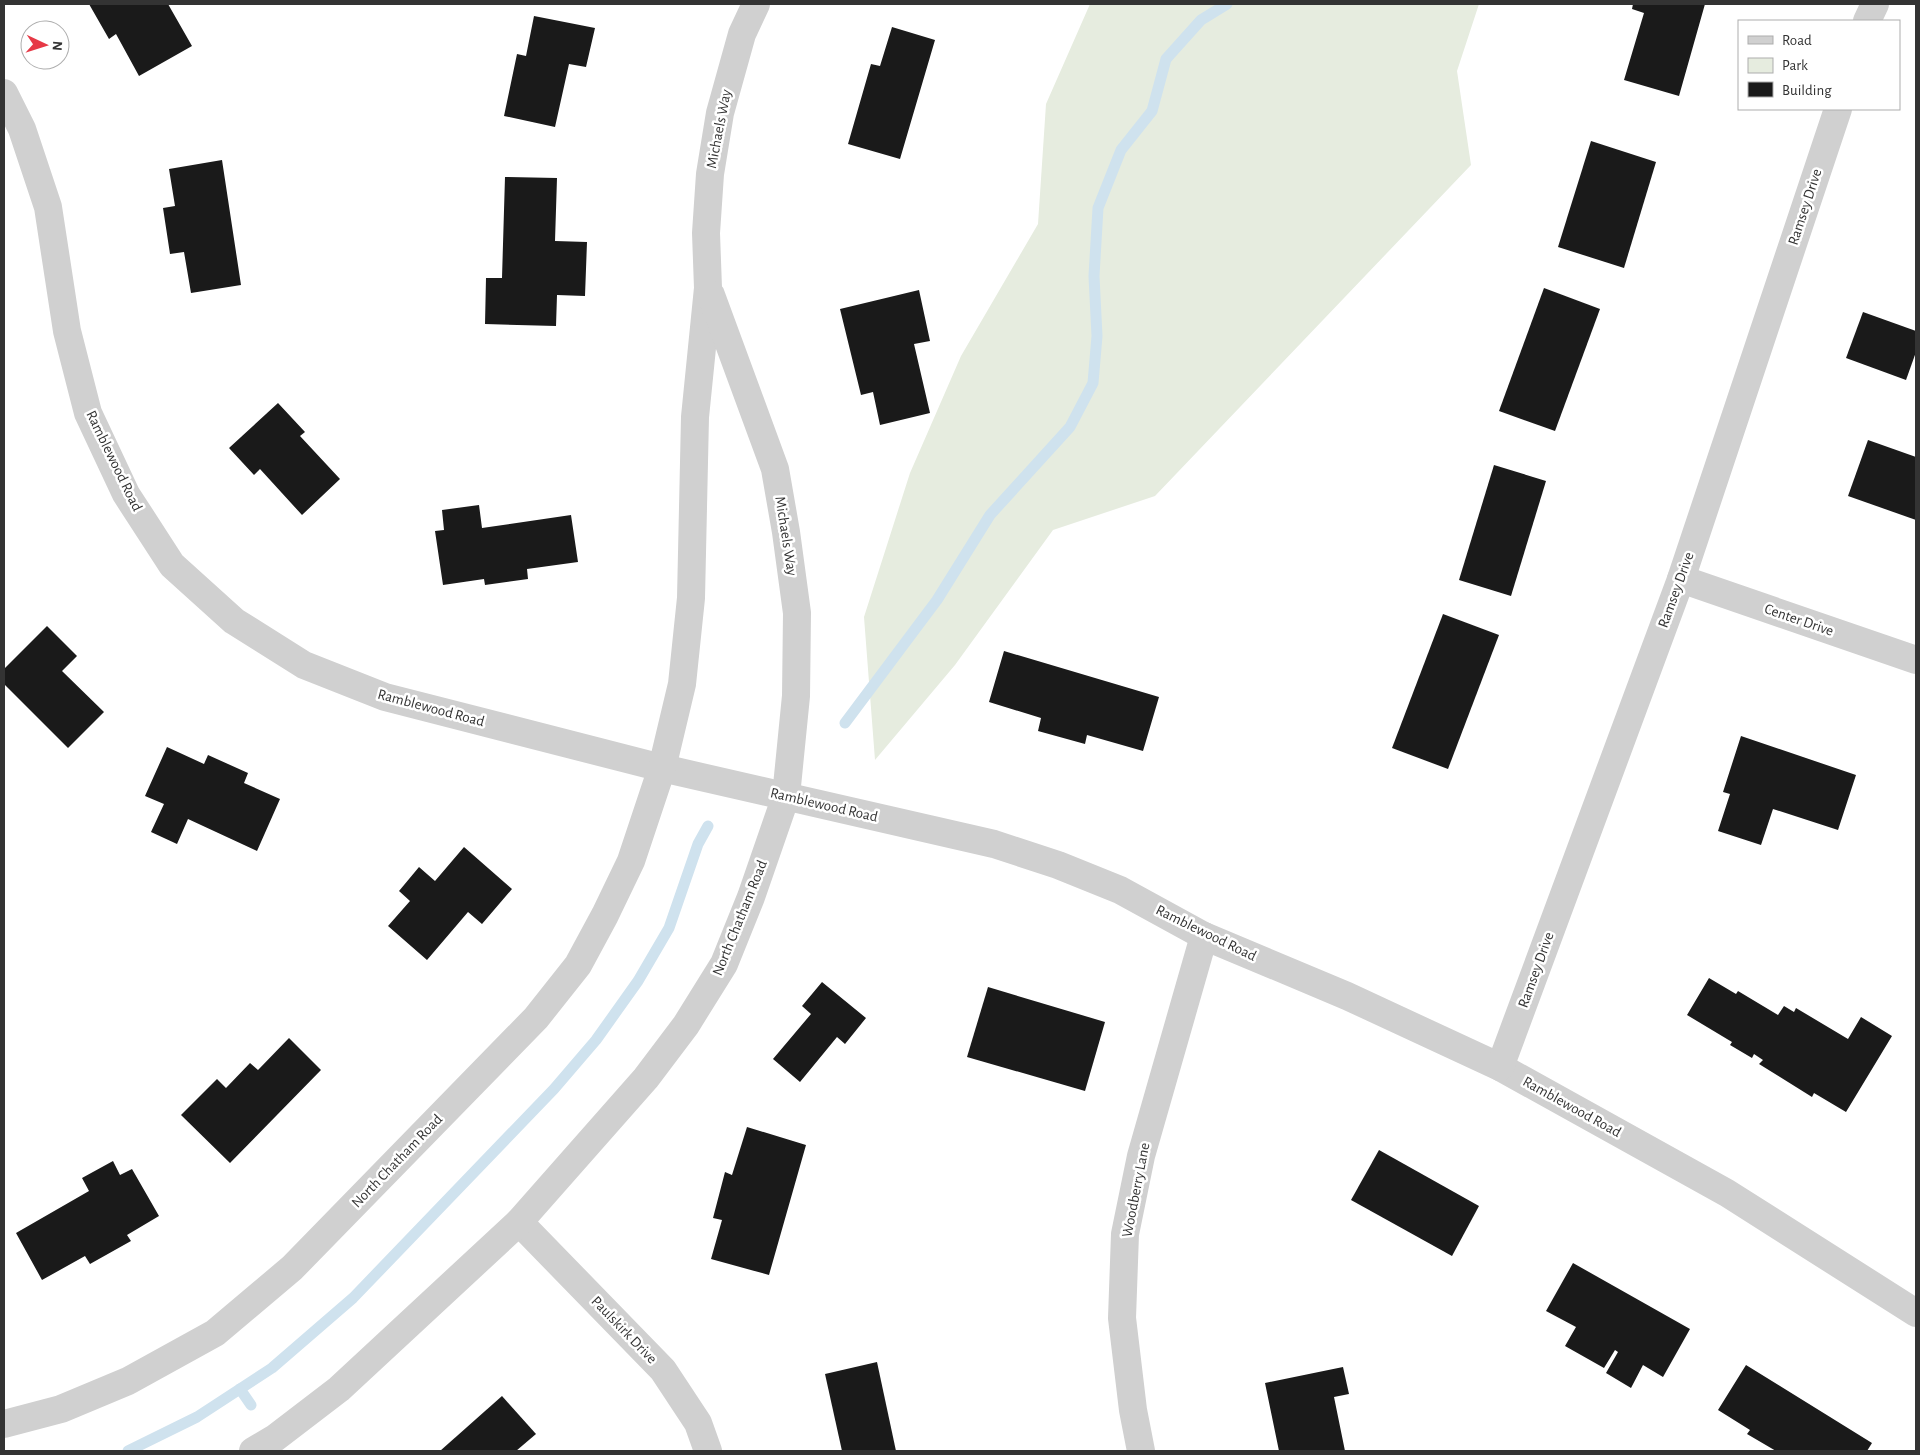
<svg xmlns="http://www.w3.org/2000/svg" width="1920" height="1455" font-family="'Alegreya Sans',sans-serif">
<style>
.green{fill:#e6ecdf}
.lines{fill:none;stroke-linecap:round;stroke-linejoin:round}
.stream{stroke:#cfe2ee;stroke-width:11}
.building{fill:#1a1a1a}
.minor{stroke:#d0d0d0;stroke-width:28}
.labels{text-anchor:middle;dominant-baseline:central;stroke-width:5;stroke-linejoin:round;paint-order:stroke}
.street-label{font-size:15px;fill:#333;stroke:#fff}
</style>
<rect width="100%" height="100%" fill="#fff"/>
<path class="green" d="M1090 4H1479L1457 71 1471 165 1155 496 1053 530 955 665 875 760 864 617 910 473 961 356 1038 224 1046 104Z"/>
<g class="lines">
<g class="stream">
<path d="M845 723 937 600 990 515 1070 427 1093 383 1097 336 1094 276 1098 208 1121 150 1152 111 1166 59 1201 20 1227 4"/>
<path d="M240 1389 251 1405"/>
<path d="M128 1451 197 1417 272 1368 353 1298 554 1089 596 1040 638 981 669 928 698 844 708 826"/>
</g>
</g>
<g class="building">
<path d="M89 4H168L192 46 139 76 116 34 109 39Z"/>
<path d="M1633 4H1705L1679 96 1624 80 1644 13 1632 9Z"/>
<path d="M534 16 595 28 586 67 569 64 555 127 504 116 517 54 526 56Z"/>
<path d="M892 27 935 40 900 159 848 144 871 64 880 66Z"/>
<path d="M1591 141 1656 162 1624 268 1558 247Z"/>
<path d="M222 160 241 285 191 293 184 252 170 254 163 208 175 206 169 169Z"/>
<path d="M505 177 557 178 555 241 587 242 585 296 557 295 556 326 485 324 486 278H502Z"/>
<path d="M1544 288 1600 309 1555 431 1499 411Z"/>
<path d="M919 290 930 341 914 344 930 413 880 425 873 392 861 395 840 309Z"/>
<path d="M1863 312 1916 331V352L1906 380 1846 358Z"/>
<path d="M278 403 305 432 300 436 340 479 302 515 260 469 254 475 229 448Z"/>
<path d="M1868 440 1916 457V520L1848 496Z"/>
<path d="M1494 465 1546 481 1511 596 1459 580Z"/>
<path d="M479 505 482 528 571 515 578 562 527 569 528 579 485 585 484 579 443 585 435 531 444 530 442 510Z"/>
<path d="M1443 614 1499 635 1448 769 1392 748Z"/>
<path d="M47 626 77 656 62 671 104 712 68 748 4 684V669Z"/>
<path d="M1004 651 1159 697 1143 751 1087 735 1085 744 1038 731 1041 718 989 702Z"/>
<path d="M1741 736 1856 775 1838 830 1773 809 1761 845 1718 831 1730 794 1723 792Z"/>
<path d="M167 747 204 764 208 755 248 773 244 783 280 799 257 851 188 819 177 844 151 832 164 804 145 796Z"/>
<path d="M464 847 512 889 482 924 468 912 427 960 388 926 410 901 399 891 419 867 435 881Z"/>
<path d="M1709 978 1736 994 1738 991 1778 1015 1784 1006 1794 1012 1796 1008 1848 1039 1861 1017 1892 1036 1846 1112 1814 1093 1812 1097 1759 1064 1763 1060 1754 1054 1752 1058 1730 1045 1732 1042 1687 1015Z"/>
<path d="M822 982 866 1018 845 1044 837 1037 800 1082 773 1059 811 1014 802 1006Z"/>
<path d="M988 987 1105 1022 1085 1091 967 1057Z"/>
<path d="M289 1038 321 1070 230 1163 181 1115 217 1079 226 1088 250 1063 258 1070Z"/>
<path d="M747 1127 806 1145 769 1275 711 1259 722 1220 713 1218 725 1172 732 1175Z"/>
<path d="M1379 1150 1479 1206 1452 1256 1351 1200Z"/>
<path d="M113 1161 120 1175 132 1169 159 1216 127 1235 131 1241 90 1264 85 1256 42 1280 16 1233 89 1191 82 1178Z"/>
<path d="M1573 1263 1690 1329 1663 1377 1643 1365 1631 1388 1606 1373 1618 1352 1615 1350 1604 1368 1565 1346 1576 1327 1546 1311Z"/>
<path d="M877 1362 896 1451H842L825 1374Z"/>
<path d="M1746 1365 1872 1443 1867 1451H1776L1747 1434 1750 1430 1718 1410Z"/>
<path d="M1343 1367 1349 1394 1334 1397 1345 1451H1279L1265 1383Z"/>
<path d="M502 1396 536 1434 516 1451H440Z"/>
</g>
<g class="lines">
<g class="minor">
<path d="M1867 21 1875 4"/>
<path d="M4 93 22 129 48 207 67 331 88 413 126 494 172 565 234 621 304 665 385 697 662 768 994 844 1058 865 1120 890 1204 936 1347 996 1500 1067 1727 1193 1916 1313"/>
<path d="M1681 579 1916 660"/>
<path d="M1500 1067 1681 579 1838 109"/>
<path d="M519 1222 663 1370 698 1423 708 1451"/>
<path d="M4 1424 61 1409 128 1381 215 1333 292 1268 536 1018 578 965 605 915 631 861 662 768 682 684 691 598 695 417 708 288 706 233 710 174 720 113 742 34 756 4"/>
<path d="M253 1451 275 1438 339 1389 519 1222 646 1078 686 1025 724 964 751 897 786 796 796 696 797 613 786 532 775 469 711 295"/>
<path d="M1141 1451 1133 1410 1122 1318 1125 1234 1141 1156 1204 936"/>
</g>
</g>
<g class="labels">
<g class="street-label">
<text transform="translate(719 129) rotate(-79)">Michaels Way</text>
<text transform="translate(1805 207) rotate(-72)">Ramsey Drive</text>
<text transform="translate(114 461) rotate(64)">Ramblewood Road</text>
<text transform="translate(786 536) rotate(81)">Michaels Way</text>
<text transform="translate(1676 590) rotate(-70)">Ramsey Drive</text>
<text transform="translate(1799 620) rotate(19)">Center Drive</text>
<text transform="translate(431 708) rotate(15)">Ramblewood Road</text>
<text transform="translate(824 805) rotate(13)">Ramblewood Road</text>
<text transform="translate(740 918) rotate(-68)">North Chatham Road</text>
<text transform="translate(1206 933) rotate(26)">Ramblewood Road</text>
<text transform="translate(1536 970) rotate(-70)">Ramsey Drive</text>
<text transform="translate(1572 1107) rotate(29)">Ramblewood Road</text>
<text transform="translate(397 1161) rotate(-46)">North Chatham Road</text>
<text transform="translate(1136 1190) rotate(-79)">Woodberry Lane</text>
<text transform="translate(624 1330) rotate(46)">Paulskirk Drive</text>
</g>
</g>
<rect width="1920" height="1455" fill="none" stroke="#333333" stroke-width="10"/>
<rect x="1738" y="20" width="162" height="90" fill="#ffffff" stroke="#adadad"/>
<rect x="1748" y="36" width="25" height="8" fill="#d0d0d0" stroke="#adadad"/>
<text x="1782" y="45" font-size="15" fill="#333333">Road</text>
<rect x="1748" y="58" width="25" height="15" fill="#e6ecdf" stroke="#adadad"/>
<text x="1782" y="70" font-size="15" fill="#333333">Park</text>
<rect x="1748" y="82" width="25" height="15" fill="#1a1a1a" stroke="#adadad"/>
<text x="1782" y="95" font-size="15" fill="#333333">Building</text>
<g transform="translate(45 45) rotate(94)"><circle r="24" fill="#ffffff" stroke="#adadad"/>
<path d="M0-4L9 19L0 12L-9 19Z" fill="#e63946"/>
<text y="-8" font-size="14" font-weight="bold" text-anchor="middle" fill="#333333">N</text>
</g>
</svg>
